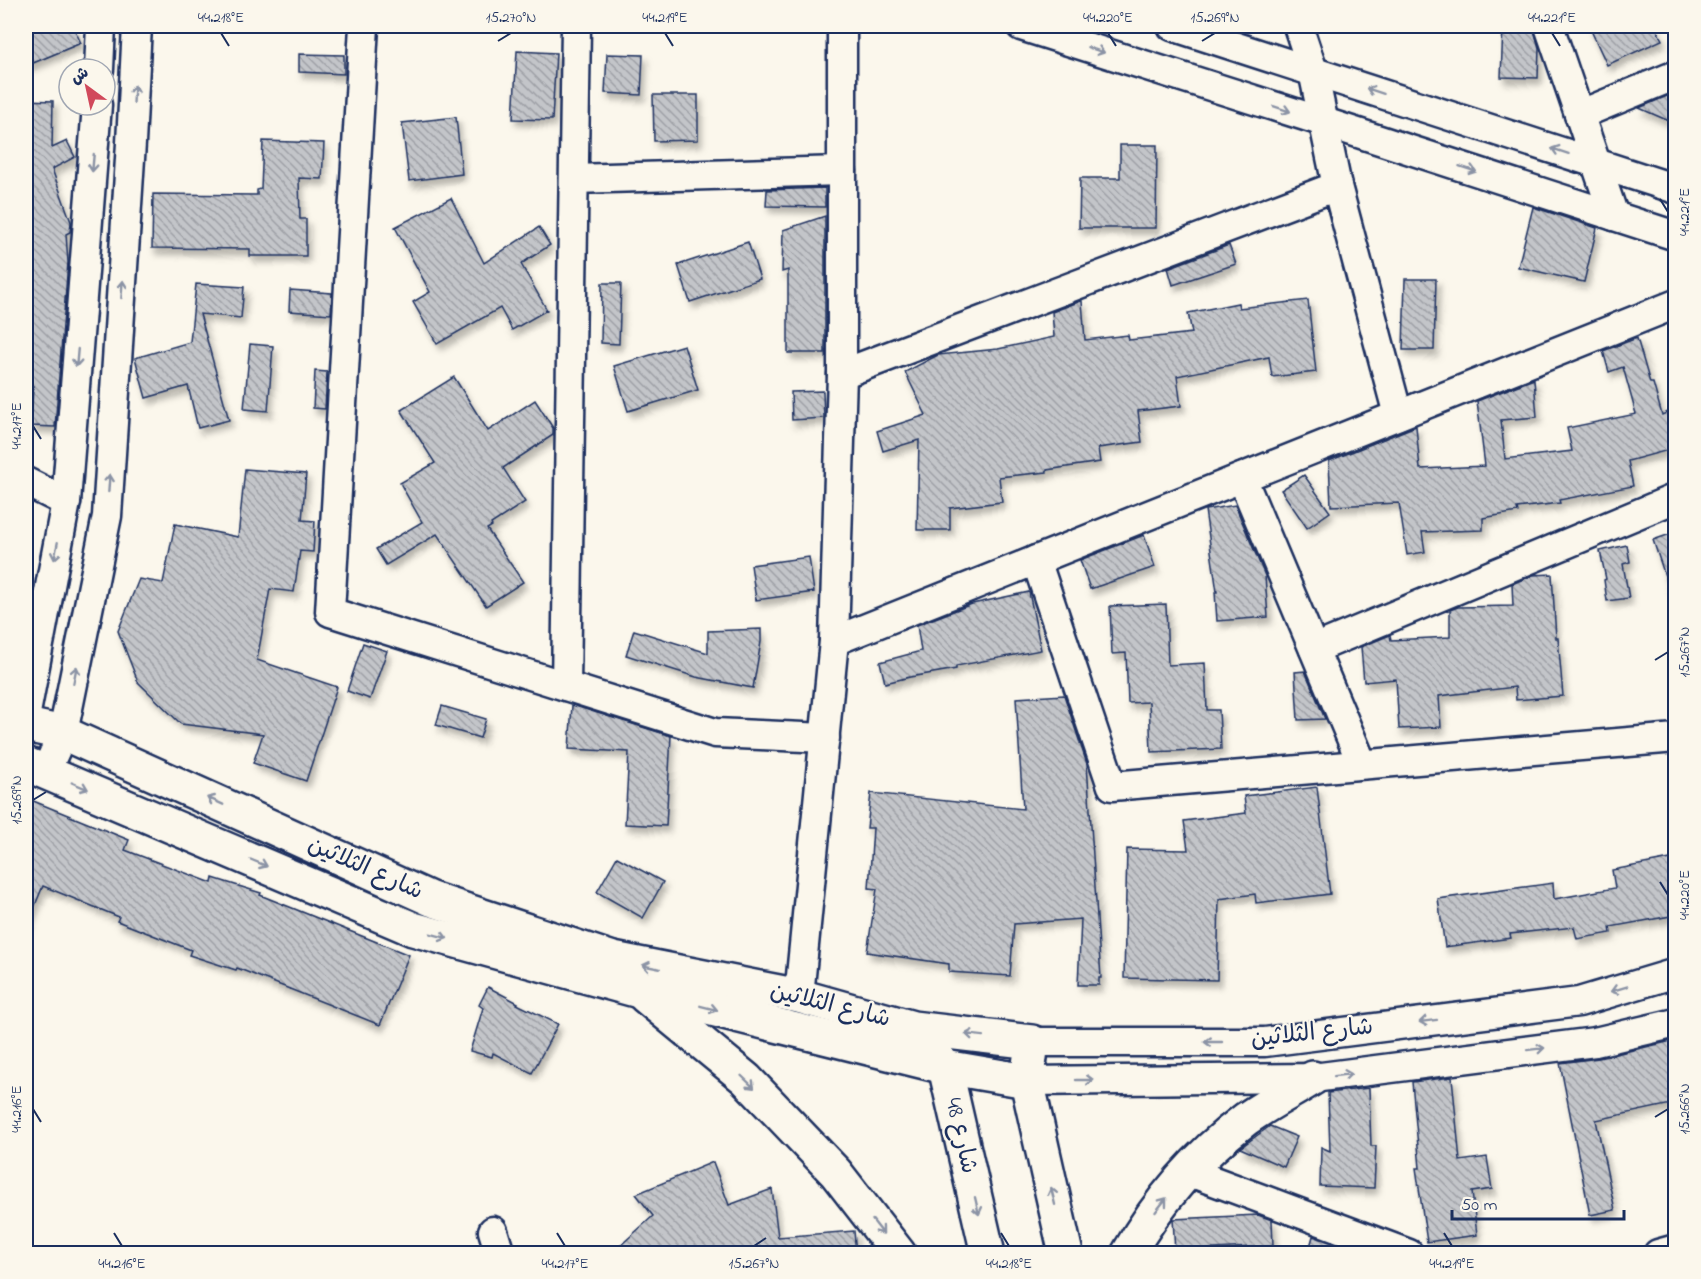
<svg xmlns="http://www.w3.org/2000/svg" width="1701" height="1279" font-family="'Indie Flower','Playpen Sans Arabic',sans-serif">
<style>
.building{fill:url(#building-back-hatch);stroke:#1b2f5e;stroke-width:1.5;filter:url(#shadow)}
.lines{fill:none;stroke-linecap:round;stroke-linejoin:round}
.minor-casing{stroke:#1b2f5e;stroke-width:33}
.major-casing{stroke:#1b2f5e;stroke-width:38}
.minor{stroke:#fbf7ec;stroke-width:28}
.major{stroke:#fbf7ec;stroke-width:33}
.oneway{stroke:#8b93a5}
.ticks{fill:none;stroke:#1b2f5e;stroke-width:2}
.labels{text-anchor:middle;dominant-baseline:central;stroke-width:4.5;stroke-linejoin:round;paint-order:stroke}
.street-label{font-size:24px;fill:#1b2f5e;stroke:#fbf7ec}
.neatline{fill:none;stroke:#1b2f5e;stroke-width:2}
.ticks-label{font-size:15px;text-anchor:middle;fill:#1b2f5e}
</style>
<defs>
<pattern id="building-back-hatch" width="6" height="6" patternUnits="userSpaceOnUse" patternTransform="scale(1.5)"><rect width="6" height="6" fill="#c3c5c9"/><path d="M-1 5l2 2M0 0l6 6M5-1l2 2" fill="none" stroke="#9ea0a6"/></pattern>
<filter id="shadow"><feDropShadow dx="3.5" dy="6" stdDeviation="3" flood-color="#0004"/></filter>
</defs>
<rect width="100%" height="100%" fill="#fbf7ec"/>
<filter id="ink" filterUnits="userSpaceOnUse"><feTurbulence type="fractalNoise" baseFrequency=".0167" numOctaves="2"/><feDisplacementMap in="SourceGraphic" scale="12" xChannelSelector="R" yChannelSelector="G"/><feConvolveMatrix kernelMatrix="1 2 1 2 8 2 1 2 1" color-interpolation-filters="sRGB"/></filter>
<g filter="url(#ink)">
<g class="building">
<path d="M26 26H73L81 43 26 66Z"/>
<path d="M1503 26H1533L1539 48 1538 78 1501 77Z"/>
<path d="M1589 26H1655L1662 40 1607 65Z"/>
<path d="M517 51 556 53 552 120 513 119Z"/>
<path d="M299 54 344 55V74L299 72Z"/>
<path d="M607 54 643 55 641 95 605 93Z"/>
<path d="M653 95H698V140L654 141Z"/>
<path d="M1667 96 1676 100V124L1639 108Z"/>
<path d="M26 100 53 101 52 148 67 141 75 157 52 169 71 222 70 232 66 234 68 262 55 427 31 426 33 386 26 385Z"/>
<path d="M456 117 462 174 409 181 402 123Z"/>
<path d="M263 141 324 143 322 179 299 178 300 219H306V256H250V249L152 248 153 194 257 195V190L261 189Z"/>
<path d="M1120 145H1157L1156 228H1079L1080 178H1120Z"/>
<path d="M825 188V207L766 206 767 190Z"/>
<path d="M451 198 484 263 539 227 550 245 521 264 547 310 512 330 500 308 437 344 413 302 430 292 395 227Z"/>
<path d="M1533 207 1597 228 1584 282 1518 267Z"/>
<path d="M825 216V353H788V270L782 272 783 230Z"/>
<path d="M748 242 760 279 690 302 678 265Z"/>
<path d="M1229 245 1236 264 1173 285 1168 268Z"/>
<path d="M1405 279H1436L1434 350H1403Z"/>
<path d="M602 283H621L619 344 601 343Z"/>
<path d="M196 284 244 287 241 318 200 314 229 420 198 428 188 386 146 398 135 358 190 342Z"/>
<path d="M290 290 332 293 331 314 289 311Z"/>
<path d="M1308 300 1316 372 1272 377 1269 357 1177 376 1181 406 1138 411 1142 442 1098 448 1100 462 1047 470V472L999 477 1002 502 950 508V530H917L919 440 883 451 877 431 926 415 905 372 938 355 998 349 1054 337 1052 312 1081 301H1082L1085 340 1128 335 1129 340 1192 333 1188 313 1238 303 1239 308Z"/>
<path d="M1637 338 1650 383H1653L1662 415 1676 408V448L1628 461 1633 486 1559 500 1560 503 1517 508 1518 512 1483 518V530L1422 532 1425 552 1407 555 1399 503 1331 506 1329 461 1416 426 1420 469 1485 466 1477 401 1534 379 1537 417 1501 420 1505 459 1572 451 1567 428 1636 414 1623 367 1609 372 1603 351Z"/>
<path d="M250 344 273 346 268 411 244 409Z"/>
<path d="M684 345 698 390 628 411 614 366Z"/>
<path d="M315 371 327 372 325 409 313 408Z"/>
<path d="M454 377 488 431 535 400 553 428V435L503 468 525 502 491 524 492 526 487 529 523 582 486 606 437 534 386 565 376 549 422 522 400 483 435 463 401 410Z"/>
<path d="M823 391 824 418 792 420 791 392Z"/>
<path d="M245 469 306 474 302 520 315 521 313 552 300 551 294 592 270 589 257 660 337 687 306 781 253 763 263 734 181 724 138 682 118 631 139 579 163 583 175 524 238 537Z"/>
<path d="M1304 475 1330 512 1307 528 1281 490Z"/>
<path d="M1235 505 1265 576 1268 617 1217 621 1215 592H1217L1205 510Z"/>
<path d="M1676 532V597H1672L1653 540Z"/>
<path d="M1144 535 1155 567 1090 589 1080 560Z"/>
<path d="M1627 545 1630 562 1623 564 1629 598 1607 601 1604 580 1606 579 1600 551Z"/>
<path d="M809 557 814 592 756 600 751 565Z"/>
<path d="M1552 574 1556 638H1558L1563 696 1516 700 1515 687 1439 696 1441 727 1399 729 1396 679 1364 682 1361 647 1390 635 1391 640 1450 637V610L1458 607 1513 606 1512 584 1533 575Z"/>
<path d="M1029 592 1041 650 956 666V669L910 677 885 683 880 662 921 651 917 625 972 604Z"/>
<path d="M1166 604 1168 665 1205 663 1207 710H1219L1221 749 1151 752 1149 702 1128 703 1126 653 1112 654 1110 606Z"/>
<path d="M761 629V642L753 688 696 677 626 655 634 630 708 653V631Z"/>
<path d="M363 643 387 651 370 699 347 691Z"/>
<path d="M1305 671 1325 719 1298 720 1295 672Z"/>
<path d="M1064 695 1087 764 1101 978H1099V985H1078L1081 919 1014 924 1010 976 949 972V964L867 952 877 889 869 888 873 828H867L871 793 1023 809 1016 698Z"/>
<path d="M572 705 671 736 666 826 625 824 629 752 569 749Z"/>
<path d="M442 706 486 719 480 738 436 725Z"/>
<path d="M1317 787 1330 894 1256 903 1255 894 1219 899 1217 980 1124 978 1127 849 1188 850 1184 821 1246 813 1244 796Z"/>
<path d="M26 798 129 840 125 850 212 883 213 878 261 893 260 895 409 955 380 1025 237 968 236 970 189 955 191 950 117 921 119 917 43 886 26 927Z"/>
<path d="M617 857 663 882 643 918 597 892Z"/>
<path d="M1676 858V915L1610 927 1611 933 1577 939 1574 927 1510 934 1511 938 1445 947 1438 899 1553 883 1554 899 1615 888 1612 870Z"/>
<path d="M488 987 518 1003 517 1004 558 1024 532 1073 493 1053 492 1057 470 1051 483 1008 479 1005Z"/>
<path d="M1676 1040V1103L1596 1120 1615 1210 1590 1215 1560 1063 1599 1058Z"/>
<path d="M1452 1077 1460 1161 1487 1157 1492 1189 1472 1192 1477 1235 1427 1242 1416 1168H1420L1412 1082Z"/>
<path d="M1369 1088 1371 1146H1376L1374 1188 1320 1186 1321 1147 1330 1151 1328 1093Z"/>
<path d="M1270 1126 1297 1137 1284 1167 1240 1148Z"/>
<path d="M713 1162 729 1205 772 1189 778 1237 854 1231 856 1254H611L653 1216 636 1194Z"/>
<path d="M1258 1215 1272 1220 1273 1246 1175 1251 1173 1219Z"/>
<path d="M1313 1236 1346 1248 1344 1254H1308Z"/>
</g>
<g class="lines">
<defs>
<g id="minor">
<path d="M364 26 330 612 715 733 825 738"/>
<path d="M1021 26 1324 122 1676 236"/>
<path d="M1172 26 1676 189"/>
<path d="M1298 26 1313 71 1337 186 1398 415"/>
<path d="M1549 26 1614 216"/>
<path d="M99 69 101 26"/>
<path d="M1579 115 1676 75"/>
<path d="M574 179 842 171"/>
<path d="M842 374 1337 186"/>
<path d="M1242 478 1362 764"/>
<path d="M26 482 66 502"/>
<path d="M1036 560 1112 786 1676 738"/>
<path d="M834 641 1676 304"/>
<path d="M1314 649 1676 498"/>
<path d="M566 686 576 26"/>
<path d="M26 713 66 502 97 105"/>
<path d="M46 771 63 733 107 516 131 143 137 26"/>
<path d="M799 996 834 641 842 374V26"/>
<path d="M1032 1042H1265L1579 1002 1676 973"/>
<path d="M1027 1081 1313 1078 1595 1042 1676 1023"/>
<path d="M1187 1171 1409 1254"/>
<path d="M493 1231 500 1254"/>
<path d="M1658 1254 1676 1249"/>
</g>
<g id="major">
<path d="M26 725 63 733 431 899 613 959 799 996 913 1028 1032 1042 1027 1081 1066 1254"/>
<path d="M26 764 413 929 639 991 945 1067 1027 1081"/>
<path d="M645 996 746 1079 836 1173 899 1254"/>
<path d="M933 1052 945 1067 988 1254"/>
<path d="M1128 1254C1158 1201 1198 1155 1246 1119 1267 1104 1291 1092 1313 1078"/>
</g>
</defs>
<use href="#minor" class="minor-casing"/>
<use href="#major" class="major-casing"/>
<use href="#minor" class="minor"/>
<use href="#major" class="major"/>
</g>
<defs><path id="oneway-shaft" d="M-6 0H5M1.5-3L5.5 0L1.5 3" fill="none" stroke-width="1.6" stroke-linecap="round" stroke-linejoin="round" transform="scale(1.5)"/></defs>
<g class="oneway">
<use href="#oneway-shaft" transform="translate(1096 50) rotate(18)"/>
<use href="#oneway-shaft" transform="translate(1375 91) rotate(-162)"/>
<use href="#oneway-shaft" transform="translate(134 94) rotate(-87)"/>
<use href="#oneway-shaft" transform="translate(1282 109) rotate(18)"/>
<use href="#oneway-shaft" transform="translate(1560 151) rotate(-162)"/>
<use href="#oneway-shaft" transform="translate(93 163) rotate(95)"/>
<use href="#oneway-shaft" transform="translate(1468 169) rotate(18)"/>
<use href="#oneway-shaft" transform="translate(122 289) rotate(-86)"/>
<use href="#oneway-shaft" transform="translate(77 358) rotate(95)"/>
<use href="#oneway-shaft" transform="translate(109 483) rotate(-86)"/>
<use href="#oneway-shaft" transform="translate(56 551) rotate(101)"/>
<use href="#oneway-shaft" transform="translate(75 675) rotate(-79)"/>
<use href="#oneway-shaft" transform="translate(80 786) rotate(23)"/>
<use href="#oneway-shaft" transform="translate(215 801) rotate(-156)"/>
<use href="#oneway-shaft" transform="translate(259 863) rotate(23)"/>
<use href="#oneway-shaft" transform="translate(439 936) rotate(15)"/>
<use href="#oneway-shaft" transform="translate(651 967) rotate(-169)"/>
<use href="#oneway-shaft" transform="translate(1619 989) rotate(163)"/>
<use href="#oneway-shaft" transform="translate(709 1008) rotate(14)"/>
<use href="#oneway-shaft" transform="translate(1428 1021) rotate(173)"/>
<use href="#oneway-shaft" transform="translate(974 1035) rotate(-173)"/>
<use href="#oneway-shaft" transform="translate(1213 1042) rotate(-180)"/>
<use href="#oneway-shaft" transform="translate(1536 1049) rotate(-7)"/>
<use href="#oneway-shaft" transform="translate(1343 1075) rotate(-7)"/>
<use href="#oneway-shaft" transform="translate(1085 1080)"/>
<use href="#oneway-shaft" transform="translate(748 1082) rotate(44)"/>
<use href="#oneway-shaft" transform="translate(1053 1196) rotate(-103)"/>
<use href="#oneway-shaft" transform="translate(1161 1205) rotate(-52)"/>
<use href="#oneway-shaft" transform="translate(977 1206) rotate(77)"/>
<use href="#oneway-shaft" transform="translate(878 1227) rotate(52)"/>
</g>
</g>
<path class="ticks" d="M221 33 229 46M665 33 673 46M1108 33 1116 46M1552 33 1560 46M498 41 511 33M1202 41 1215 33M1660 199 1668 212M33 426 41 439M1655 660 1668 652M33 800 46 792M1660 882 1668 895M33 1109 41 1122M1655 1117 1668 1109M114 1233 122 1246M557 1233 565 1246M1001 1233 1009 1246M1444 1233 1452 1246M754 1246 766 1238"/>
<g class="labels">
<g class="street-label">
<text transform="translate(365 869) rotate(24)">شارع الثلاثين</text>
<text transform="translate(830 1006) rotate(14)">شارع الثلاثين</text>
<text transform="translate(1312 1034) rotate(-6)">شارع الثلاثين</text>
<text transform="translate(960 1136) rotate(77)">شارع 48</text>
</g>
</g>
<rect width="1701" height="1279" fill="none" stroke="#fbf7ec" stroke-width="66"/>
<g transform="translate(87 87) rotate(327)"><circle r="28" fill="#fbf7ec" stroke="#a1a7b3" stroke-width="1.5"/>
<path d="M0-4.5L10 22L0 15L-10 22Z" fill="#d1495b"/>
<text y="-9" font-size="16" font-weight="bold" text-anchor="middle" fill="#1b2f5e">ش</text>
</g>
<path d="M1452 1210v9h172v-9" fill="none" stroke="#1b2f5e" stroke-width="3"/>
<text x="1461" y="1210" font-size="18" fill="#1b2f5e" stroke="#fbf7ec" stroke-width="4.5" paint-order="stroke">50 m</text>
<rect x="33" y="33" width="1635" height="1213" class="neatline"/>
<g class="ticks-label">
<text x="221" y="22">44.218°E</text>
<text x="511" y="22">15.270°N</text>
<text x="665" y="22">44.219°E</text>
<text x="1108" y="22">44.220°E</text>
<text x="1215" y="22">15.269°N</text>
<text x="1552" y="22">44.221°E</text>
<text transform="translate(1684 212) rotate(-90)" y="5">44.221°E</text>
<text transform="translate(16 426) rotate(-90)" y="5">44.217°E</text>
<text transform="translate(1684 652) rotate(-90)" y="5">15.267°N</text>
<text transform="translate(16 800) rotate(-90)" y="5">15.269°N</text>
<text transform="translate(1684 895) rotate(-90)" y="5">44.220°E</text>
<text transform="translate(16 1109) rotate(-90)" y="5">44.216°E</text>
<text transform="translate(1684 1109) rotate(-90)" y="5">15.266°N</text>
<text x="122" y="1268">44.216°E</text>
<text x="565" y="1268">44.217°E</text>
<text x="754" y="1268">15.267°N</text>
<text x="1009" y="1268">44.218°E</text>
<text x="1452" y="1268">44.219°E</text>
</g>
</svg>
